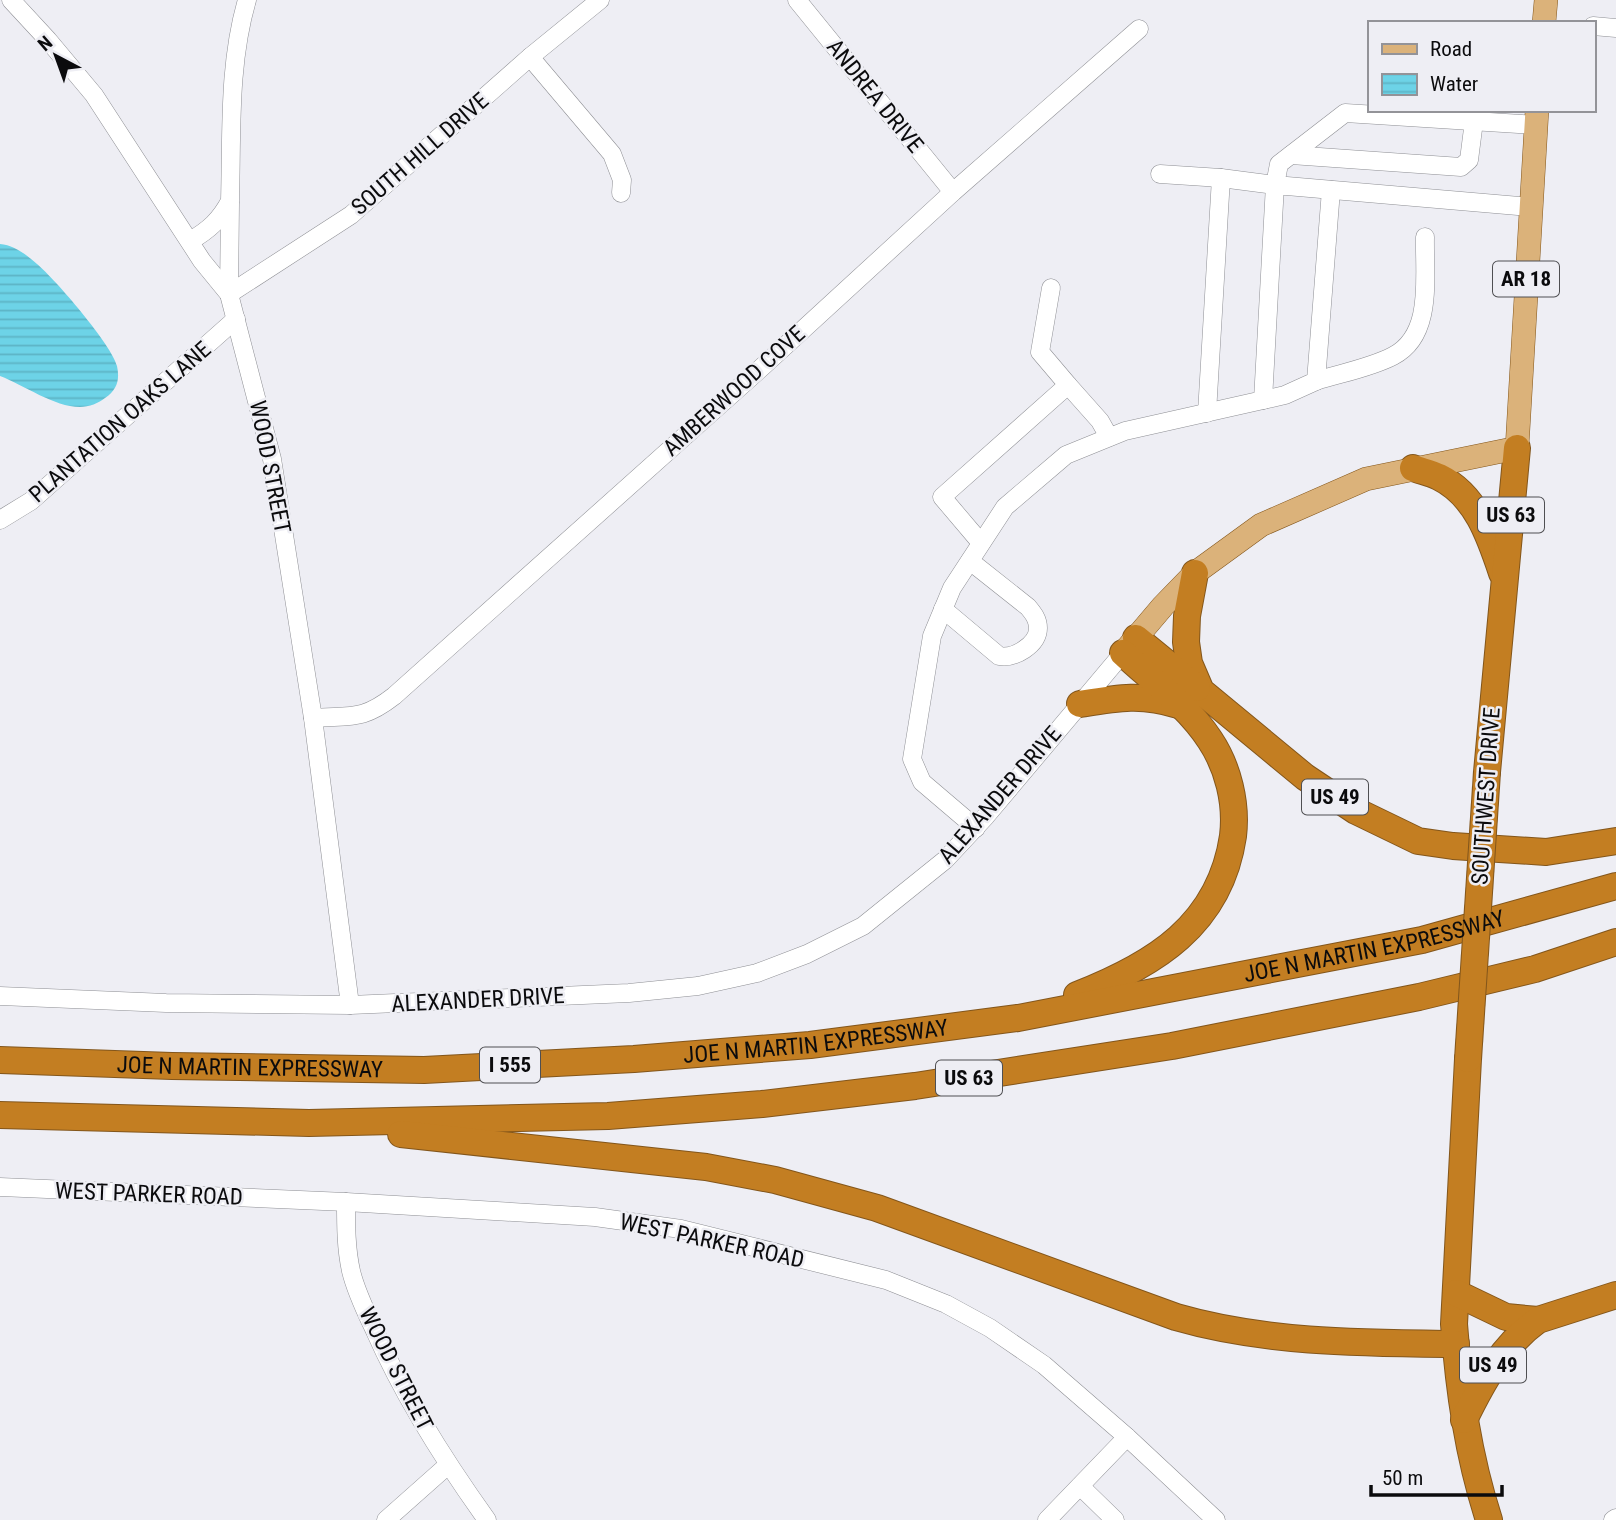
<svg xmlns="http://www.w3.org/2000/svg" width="1616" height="1520" font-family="'Roboto Condensed',sans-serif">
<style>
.water{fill:url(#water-rules)}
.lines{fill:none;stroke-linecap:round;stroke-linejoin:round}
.minor-casing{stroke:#8e8f94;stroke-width:19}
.major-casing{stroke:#83561b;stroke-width:24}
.highway-casing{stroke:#83561b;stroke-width:28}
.minor{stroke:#fff;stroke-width:18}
.major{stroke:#dbb27a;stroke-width:23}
.highway{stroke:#c37e22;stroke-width:26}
.highway-bridge-casing{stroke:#83561b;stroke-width:28;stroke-linecap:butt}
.highway-bridge{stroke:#c37e22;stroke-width:26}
.labels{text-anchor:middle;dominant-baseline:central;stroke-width:5;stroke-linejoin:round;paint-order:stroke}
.shield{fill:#eeeef4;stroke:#4f4f52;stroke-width:2}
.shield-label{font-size:21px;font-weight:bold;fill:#0b0b0d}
.street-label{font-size:23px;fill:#0b0b0d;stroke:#eeeef4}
</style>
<defs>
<pattern id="water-rules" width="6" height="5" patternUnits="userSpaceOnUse" patternTransform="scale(1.75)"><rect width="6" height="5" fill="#6dd3e7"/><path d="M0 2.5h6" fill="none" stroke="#5db4c5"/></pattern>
</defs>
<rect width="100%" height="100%" fill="#eeeef4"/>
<path class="water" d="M0 244C14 245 27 255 37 264 55 279 112 345 117 366 120 380 117 390 105 398 99 403 89 407 80 407 54 407 24 385 0 376Z"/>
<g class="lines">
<defs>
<g id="minor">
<path d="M11 0 48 40 94 95 202 261 229 294 272 459 313 718 350 1005"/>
<path d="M797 0 953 192"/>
<path d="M1593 26 1616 28"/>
<path d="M530 57 612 154 622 180 621 193"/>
<path d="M1291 155 1461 167 1469 160 1474 121"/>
<path d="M1160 174 1221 178"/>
<path d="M190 241C209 230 220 220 230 201 232 134 228 65 247 0"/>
<path d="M1051 288 1040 352 1068 385"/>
<path d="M229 294 351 215 530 57 600 0"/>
<path d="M229 294 230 203"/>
<path d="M1316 381C1341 373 1370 368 1393 356 1434 335 1424 276 1425 237"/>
<path d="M1263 400 1285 395 1316 381 1331 190"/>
<path d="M1207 413 1221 178 1275 185 1279 164 1345 113 1536 125"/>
<path d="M0 520 31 501 236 319"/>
<path d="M981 543 942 497 1068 385 1100 421 1109 437"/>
<path d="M943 609 999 656C1014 659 1038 645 1038 628 1038 619 1033 613 1028 607L970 561"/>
<path d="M313 718C351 715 362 721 394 696L761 368 953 192 1139 29"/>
<path d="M976 828 922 782 912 759 932 636 952 588 1005 507 1066 455 1125 431 1263 400 1275 185 1530 207"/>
<path d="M0 996 166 1003 350 1005 629 993 698 986 757 973 807 954 863 926 945 860 986 816 1123 653"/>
<path d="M0 1187 346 1202 595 1217 681 1229 886 1280 946 1304 990 1328 1044 1365 1127 1437 1216 1520"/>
<path d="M346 1202C346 1226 346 1248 351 1271 356 1292 366 1312 375 1331 405 1399 444 1460 487 1520"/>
<path d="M1080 1486 1115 1520"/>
<path d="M386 1520 448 1465"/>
<path d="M1047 1520 1127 1437"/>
<path d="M1613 1520 1616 1518"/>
</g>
<g id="major">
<path d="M1544 23 1546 0"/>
<path d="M1124 652 1163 606 1195 573 1261 525 1366 479 1517 448 1537 110"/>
</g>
<g id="highway">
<path d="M1413 468C1421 471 1431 473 1439 477 1476 495 1490 537 1502 573"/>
<path d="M1195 573 1187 616 1186 642 1189 663 1201 691 1305 777 1356 811 1418 841 1453 846 1546 852 1616 841"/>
<path d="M1136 638 1197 688"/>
<path d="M1080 704C1116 698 1142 693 1178 705"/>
<path d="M1487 772 1517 448"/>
<path d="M1077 995C1154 965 1220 925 1233 836 1237 803 1228 767 1210 740 1188 706 1152 680 1123 653"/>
<path d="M1468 1059 1454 1324C1459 1391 1468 1455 1489 1520"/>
<path id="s1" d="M0 1060 172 1066 424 1070 634 1059 810 1045 1018 1018 1422 940 1616 886"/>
<path d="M0 1115 309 1123 608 1116 762 1104 915 1086 1172 1046 1419 997 1535 969 1616 942"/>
<path d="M401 1134 706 1167 775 1180 877 1208 1176 1317C1266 1343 1362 1343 1456 1344"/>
<path d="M1456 1293 1506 1317 1538 1320"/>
<path d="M1464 1420C1483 1381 1502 1346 1538 1320L1616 1295"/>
</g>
</defs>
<use href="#minor" class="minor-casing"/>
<use href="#major" class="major-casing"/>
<use href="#highway" class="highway-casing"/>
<use href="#minor" class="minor"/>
<use href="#major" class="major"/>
<use href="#highway" class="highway"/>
<defs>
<path id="highway-bridge" d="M1468 1059 1487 772"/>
</defs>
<use href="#highway-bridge" class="highway-bridge-casing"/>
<use href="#highway-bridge" class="highway-bridge"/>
</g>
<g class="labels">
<g class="shield">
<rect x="1493" y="261.5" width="66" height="35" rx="5"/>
<rect x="1478" y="497.5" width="66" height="35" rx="5"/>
<rect x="1302" y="779.5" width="66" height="35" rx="5"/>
<rect x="480" y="1047.5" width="60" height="35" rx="5"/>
<rect x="936" y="1060.5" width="66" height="35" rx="5"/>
<rect x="1460" y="1347.5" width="66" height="35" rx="5"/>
</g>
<g class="shield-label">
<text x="1526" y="279">AR 18</text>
<text x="1511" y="515">US 63</text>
<text x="1335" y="797">US 49</text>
<text x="510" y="1065">I 555</text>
<text x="969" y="1078">US 63</text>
<text x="1493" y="1365">US 49</text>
</g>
<g class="street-label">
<text transform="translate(875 96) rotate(51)">ANDREA DRIVE</text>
<text transform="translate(420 154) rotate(-41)">SOUTH HILL DRIVE</text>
<text transform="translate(734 391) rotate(-42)">AMBERWOOD COVE</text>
<text transform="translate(120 422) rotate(-41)">PLANTATION OAKS LANE</text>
<text transform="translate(270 467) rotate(79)">WOOD STREET</text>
<text transform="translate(1000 795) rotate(-49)">ALEXANDER DRIVE</text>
<text transform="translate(1486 796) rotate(-86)">SOUTHWEST DRIVE</text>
<text stroke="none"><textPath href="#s1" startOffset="1384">JOE N MARTIN EXPRESSWAY</textPath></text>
<text transform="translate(478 1000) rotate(-3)">ALEXANDER DRIVE</text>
<text stroke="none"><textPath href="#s1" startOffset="817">JOE N MARTIN EXPRESSWAY</textPath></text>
<text stroke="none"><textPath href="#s1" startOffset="250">JOE N MARTIN EXPRESSWAY</textPath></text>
<text transform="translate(149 1194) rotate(2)">WEST PARKER ROAD</text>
<text transform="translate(712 1241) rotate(12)">WEST PARKER ROAD</text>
<text transform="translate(396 1369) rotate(63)">WOOD STREET</text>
</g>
</g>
<rect x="1368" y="21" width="228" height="91" fill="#eeeef4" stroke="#939398" stroke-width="2"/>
<rect x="1382" y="44" width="35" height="10" fill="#dbb27a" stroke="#939398" stroke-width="2"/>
<text x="1430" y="56" font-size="21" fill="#0b0b0d">Road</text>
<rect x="1382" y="74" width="35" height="21" fill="url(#water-rules)" stroke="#939398" stroke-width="2"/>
<text x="1430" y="91" font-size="21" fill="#0b0b0d">Water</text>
<g transform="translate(56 56) rotate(319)" stroke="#eeeef4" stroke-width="5" paint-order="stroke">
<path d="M0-5L12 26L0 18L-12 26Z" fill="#0b0b0d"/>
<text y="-10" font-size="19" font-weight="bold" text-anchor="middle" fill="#0b0b0d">N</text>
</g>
<path d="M1371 1485v10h131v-10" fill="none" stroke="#0b0b0d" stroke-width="3.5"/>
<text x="1382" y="1485" font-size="21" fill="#0b0b0d" stroke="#eeeef4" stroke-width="5" paint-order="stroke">50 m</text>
</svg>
